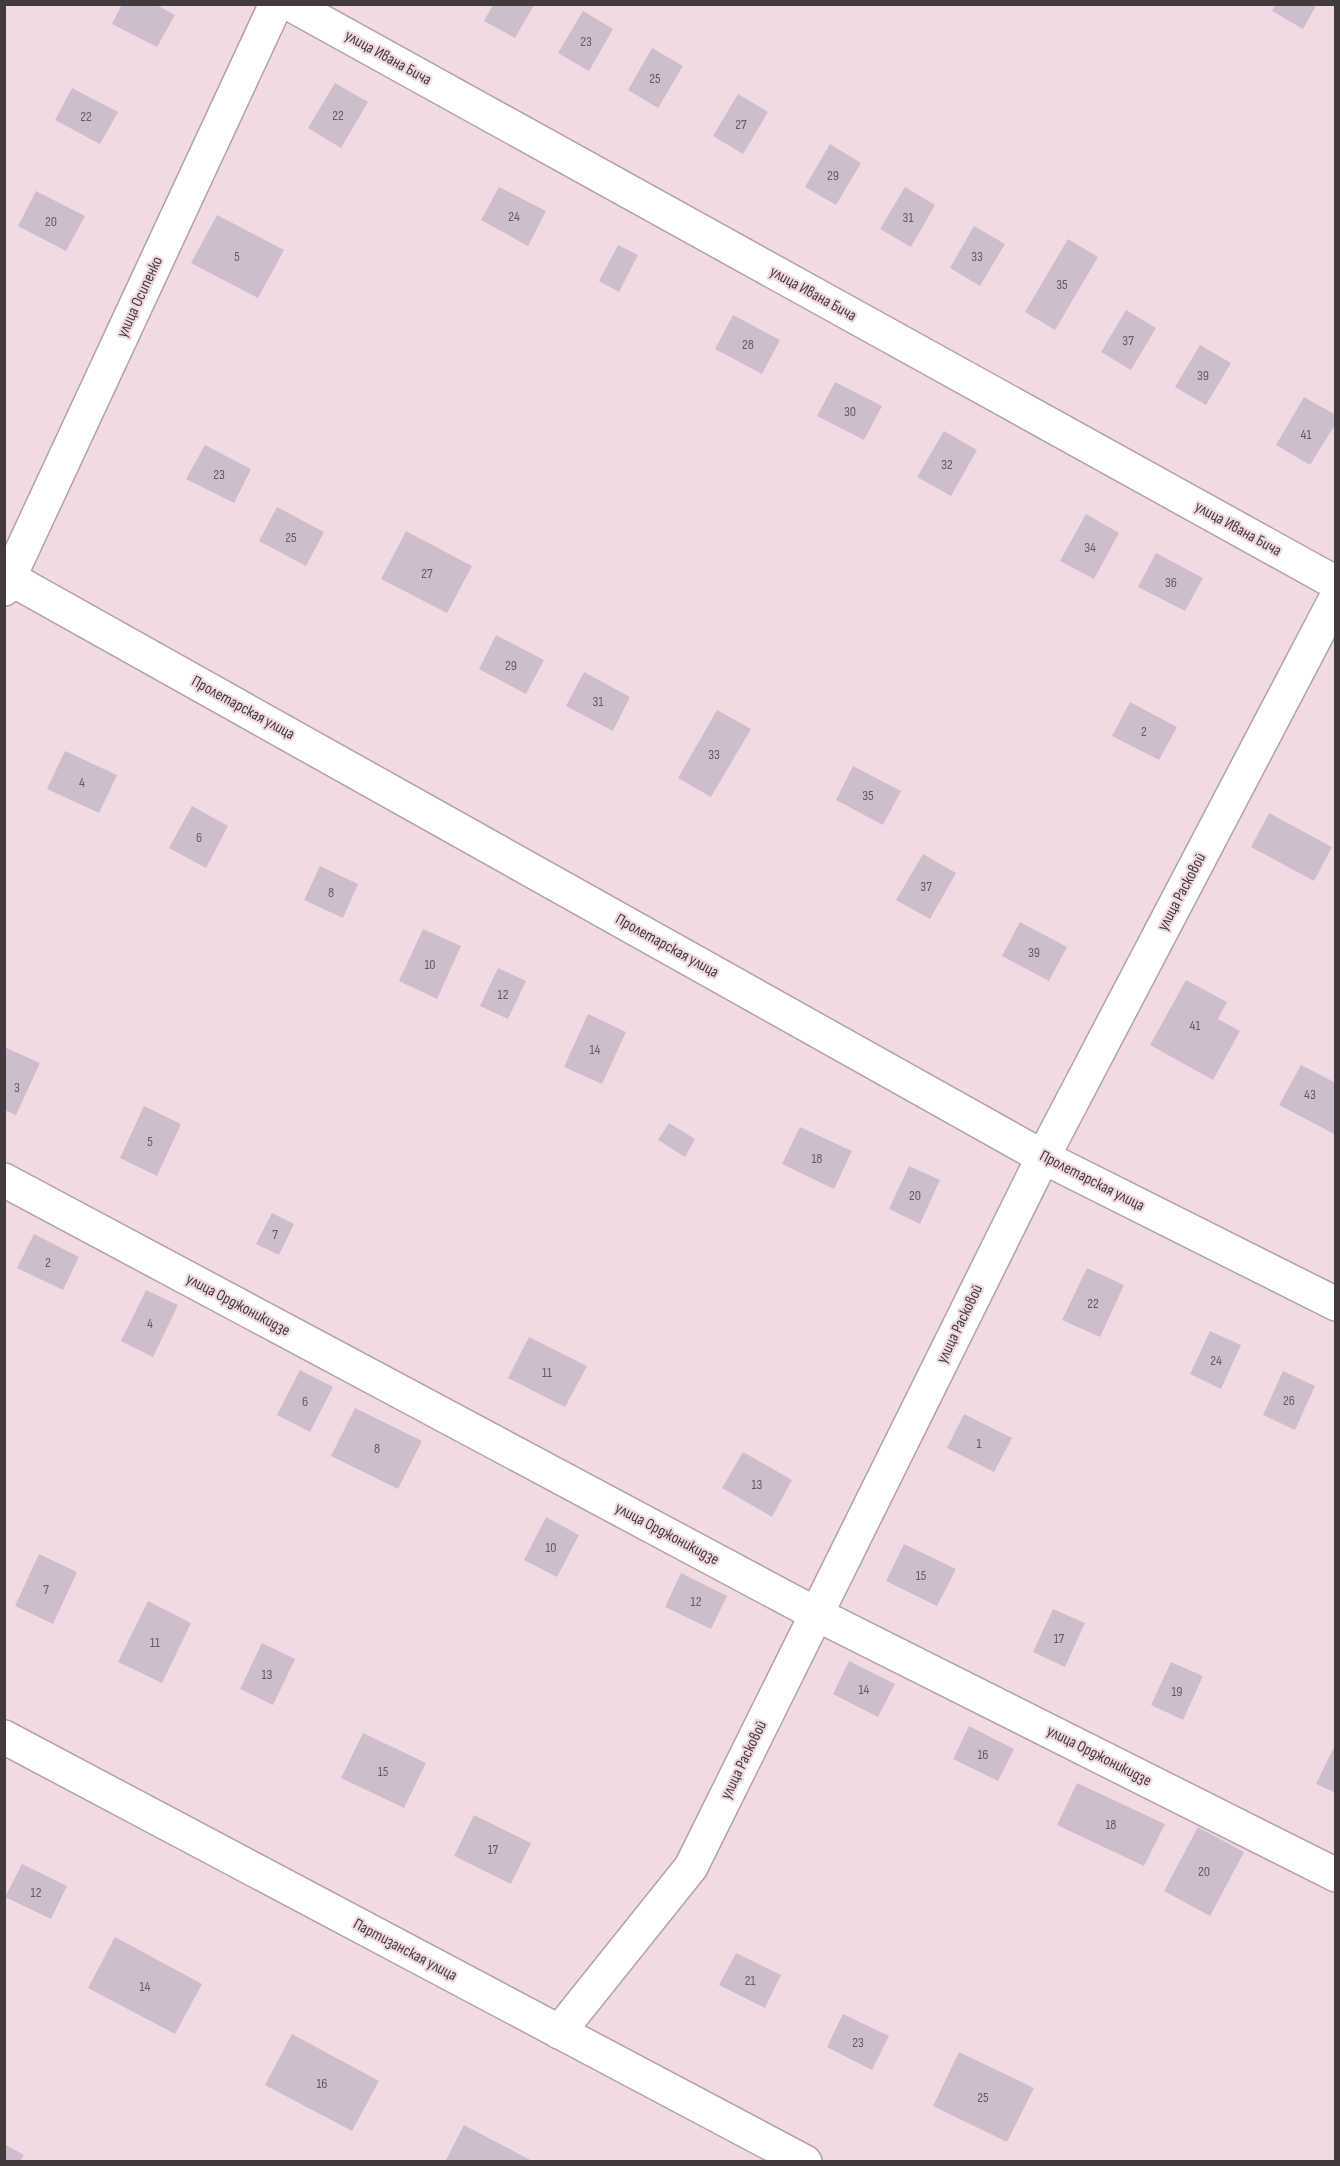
<svg xmlns="http://www.w3.org/2000/svg" width="1340" height="2166" font-family="'Sofia Sans Condensed',sans-serif">
<style>
.building{fill:#cebecd}
.lines{fill:none;stroke-linecap:round;stroke-linejoin:round}
.minor-casing{stroke:#b4a0a8;stroke-width:36}
.secondary-casing{stroke:#b4a0a8;stroke-width:36}
.minor{stroke:#fff;stroke-width:33}
.secondary{stroke:#fff;stroke-width:33}
.labels{text-anchor:middle;dominant-baseline:central;stroke-width:4.5;stroke-linejoin:round;paint-order:stroke}
.number-label{font-size:14px;fill:#665b62}
.street-label{font-size:16px;fill:#433a3e;stroke:#f0dbe3}
</style>
<rect width="100%" height="100%" fill="#f0dbe3"/>
<g class="building">
<path d="M122 4H155L175 15 157 47 112 24Z"/>
<path d="M1276 4H1317L1303 29 1272 11Z"/>
<path d="M493 5H534L515 38 484 21Z"/>
<path d="M583 11 613 29 589 71 558 53Z"/>
<path d="M652 48 683 66 658 108 628 90Z"/>
<path d="M335 83 368 102 341 148 308 128Z"/>
<path d="M72 88 118 112 100 144 55 120Z"/>
<path d="M738 94 768 112 743 154 713 136Z"/>
<path d="M830 144 861 163 836 205 805 187Z"/>
<path d="M499 187 546 211 528 246 481 220Z"/>
<path d="M905 187 935 205 911 247 880 229Z"/>
<path d="M36 191 85 216 66 251 18 226Z"/>
<path d="M217 215 284 250 258 298 191 263Z"/>
<path d="M974 226 1005 244 980 286 950 268Z"/>
<path d="M1068 239 1098 257 1055 330 1025 312Z"/>
<path d="M618 245 638 255 619 292 599 281Z"/>
<path d="M1126 310 1156 328 1131 370 1101 352Z"/>
<path d="M733 315 780 340 762 374 715 349Z"/>
<path d="M1200 345 1231 363 1206 405 1175 387Z"/>
<path d="M835 382 882 406 864 440 817 416Z"/>
<path d="M1304 397 1336 415V423L1310 465 1276 445Z"/>
<path d="M944 431 977 450 951 496 917 477Z"/>
<path d="M205 445 251 469 234 503 186 479Z"/>
<path d="M277 507 324 532 306 566 259 541Z"/>
<path d="M1086 514 1119 533 1094 579 1060 561Z"/>
<path d="M406 531 472 566 447 613 381 579Z"/>
<path d="M1156 553 1203 578 1185 611 1138 587Z"/>
<path d="M496 635 544 660 526 694 479 669Z"/>
<path d="M584 672 630 697 613 731 566 706Z"/>
<path d="M1130 702 1177 727 1159 760 1112 736Z"/>
<path d="M717 710 751 729 711 797 678 778Z"/>
<path d="M65 751 117 775 99 813 47 789Z"/>
<path d="M853 766 901 791 883 825 836 800Z"/>
<path d="M192 806 228 826 206 868 169 848Z"/>
<path d="M1269 813 1332 847 1314 881 1251 847Z"/>
<path d="M923 854 956 873 930 919 896 900Z"/>
<path d="M320 866 358 884 343 918 304 900Z"/>
<path d="M1020 922 1067 947 1049 981 1002 956Z"/>
<path d="M423 929 461 946 437 999 399 981Z"/>
<path d="M498 968 526 981 508 1019 480 1006Z"/>
<path d="M1186 980 1227 1002 1218 1019 1240 1031 1213 1080 1150 1045Z"/>
<path d="M588 1014 626 1032 602 1084 564 1067Z"/>
<path d="M4 1047 40 1063 16 1115 4 1110Z"/>
<path d="M1301 1065 1336 1083V1135L1279 1105Z"/>
<path d="M144 1106 181 1124 157 1176 120 1158Z"/>
<path d="M669 1123 695 1139 685 1157 658 1140Z"/>
<path d="M800 1127 852 1151 834 1189 782 1164Z"/>
<path d="M909 1166 940 1180 920 1224 889 1209Z"/>
<path d="M272 1213 294 1224 279 1255 256 1244Z"/>
<path d="M34 1234 79 1257 63 1290 17 1268Z"/>
<path d="M1087 1268 1124 1285 1100 1337 1062 1320Z"/>
<path d="M146 1290 178 1305 153 1357 121 1341Z"/>
<path d="M1210 1331 1241 1345 1221 1389 1190 1374Z"/>
<path d="M529 1337 587 1366 565 1407 508 1378Z"/>
<path d="M300 1370 333 1387 310 1432 277 1415Z"/>
<path d="M1283 1371 1315 1386 1295 1430 1263 1415Z"/>
<path d="M355 1408 422 1441 398 1489 331 1456Z"/>
<path d="M964 1414 1012 1438 994 1472 947 1448Z"/>
<path d="M743 1452 792 1480 772 1517 722 1488Z"/>
<path d="M546 1517 579 1535 557 1577 524 1560Z"/>
<path d="M904 1544 956 1569 937 1606 886 1581Z"/>
<path d="M39 1554 77 1572 53 1624 15 1606Z"/>
<path d="M681 1573 727 1596 711 1629 665 1607Z"/>
<path d="M148 1601 191 1623 162 1683 118 1662Z"/>
<path d="M1053 1609 1085 1623 1065 1667 1033 1652Z"/>
<path d="M262 1643 295 1659 273 1705 240 1689Z"/>
<path d="M849 1661 895 1684 878 1717 833 1694Z"/>
<path d="M1171 1662 1203 1676 1183 1720 1151 1705Z"/>
<path d="M969 1726 1014 1749 998 1781 953 1759Z"/>
<path d="M363 1733 426 1763 404 1808 341 1778Z"/>
<path d="M1336 1743V1793L1316 1784Z"/>
<path d="M1077 1783 1165 1824 1144 1866 1057 1825Z"/>
<path d="M474 1815 531 1843 511 1884 454 1856Z"/>
<path d="M1198 1827 1244 1852 1210 1916 1164 1891Z"/>
<path d="M22 1864 67 1886 51 1919 5 1897Z"/>
<path d="M115 1937 202 1984 175 2034 88 1988Z"/>
<path d="M736 1953 781 1975 765 2008 719 1985Z"/>
<path d="M843 2014 889 2036 872 2070 827 2047Z"/>
<path d="M292 2034 379 2081 352 2131 265 2085Z"/>
<path d="M959 2052 1034 2088 1007 2142 933 2106Z"/>
<path d="M464 2125 534 2162H445Z"/>
<path d="M4 2144 24 2155 20 2162H4Z"/>
</g>
<g class="lines">
<defs>
<g id="minor">
<path d="M290 4 1336 583"/>
<path d="M4 575 1043 1157 1336 1304"/>
<path d="M4 589 276 4"/>
<path d="M4 1180 816 1614 1336 1875"/>
<path d="M559 2032 691 1867 1043 1157 1336 598"/>
</g>
<path id="secondary" d="M4 1737 805 2162"/>
</defs>
<use href="#minor" class="minor-casing"/>
<use href="#secondary" class="secondary-casing"/>
<use href="#minor" class="minor"/>
<use href="#secondary" class="secondary"/>
</g>
<g class="labels">
<g class="number-label">
<text x="586" y="41">23</text>
<text x="655" y="78">25</text>
<text x="338" y="115">22</text>
<text x="86" y="116">22</text>
<text x="741" y="124">27</text>
<text x="833" y="175">29</text>
<text x="514" y="216">24</text>
<text x="908" y="217">31</text>
<text x="51" y="221">20</text>
<text x="237" y="256">5</text>
<text x="977" y="256">33</text>
<text x="1062" y="284">35</text>
<text x="1128" y="340">37</text>
<text x="748" y="344">28</text>
<text x="1203" y="375">39</text>
<text x="850" y="411">30</text>
<text x="1306" y="434">41</text>
<text x="947" y="464">32</text>
<text x="219" y="474">23</text>
<text x="291" y="537">25</text>
<text x="1090" y="547">34</text>
<text x="427" y="573">27</text>
<text x="1171" y="582">36</text>
<text x="511" y="665">29</text>
<text x="598" y="701">31</text>
<text x="1144" y="731">2</text>
<text x="714" y="754">33</text>
<text x="82" y="782">4</text>
<text x="868" y="795">35</text>
<text x="199" y="837">6</text>
<text x="926" y="886">37</text>
<text x="331" y="892">8</text>
<text x="1034" y="952">39</text>
<text x="430" y="964">10</text>
<text x="503" y="994">12</text>
<text x="1195" y="1025">41</text>
<text x="595" y="1049">14</text>
<text x="17" y="1087">3</text>
<text x="1310" y="1094">43</text>
<text x="150" y="1141">5</text>
<text x="817" y="1158">18</text>
<text x="915" y="1195">20</text>
<text x="275" y="1234">7</text>
<text x="48" y="1262">2</text>
<text x="1093" y="1303">22</text>
<text x="150" y="1323">4</text>
<text x="1216" y="1360">24</text>
<text x="547" y="1372">11</text>
<text x="1289" y="1400">26</text>
<text x="305" y="1401">6</text>
<text x="979" y="1443">1</text>
<text x="377" y="1448">8</text>
<text x="757" y="1484">13</text>
<text x="551" y="1547">10</text>
<text x="921" y="1575">15</text>
<text x="46" y="1589">7</text>
<text x="696" y="1601">12</text>
<text x="1059" y="1638">17</text>
<text x="155" y="1642">11</text>
<text x="267" y="1674">13</text>
<text x="864" y="1689">14</text>
<text x="1177" y="1691">19</text>
<text x="983" y="1754">16</text>
<text x="383" y="1771">15</text>
<text x="1111" y="1824">18</text>
<text x="493" y="1849">17</text>
<text x="1204" y="1871">20</text>
<text x="36" y="1892">12</text>
<text x="750" y="1980">21</text>
<text x="145" y="1986">14</text>
<text x="858" y="2042">23</text>
<text x="322" y="2083">16</text>
<text x="983" y="2097">25</text>
</g>
<g class="street-label">
<text transform="translate(388 58) rotate(29)">улица Ивана Бича</text>
<text transform="translate(813 294) rotate(29)">улица Ивана Бича</text>
<text transform="translate(140 297) rotate(-65)">улица Осипенко</text>
<text transform="translate(1238 529) rotate(29)">улица Ивана Бича</text>
<text transform="translate(243 708) rotate(29)">Пролетарская улица</text>
<text transform="translate(1182 892) rotate(-62)">улица Расковой</text>
<text transform="translate(667 946) rotate(29)">Пролетарская улица</text>
<text transform="translate(1092 1181) rotate(27)">Пролетарская улица</text>
<text transform="translate(238 1305) rotate(28)">улица Орджоникидзе</text>
<text transform="translate(960 1324) rotate(-64)">улица Расковой</text>
<text transform="translate(667 1534) rotate(28)">улица Орджоникидзе</text>
<text transform="translate(1099 1756) rotate(27)">улица Орджоникидзе</text>
<text transform="translate(744 1760) rotate(-64)">улица Расковой</text>
<text transform="translate(405 1950) rotate(28)">Партизанская улица</text>
</g>
</g>
<rect width="1340" height="2166" fill="none" stroke="#433a3e" stroke-width="12"/>
</svg>
